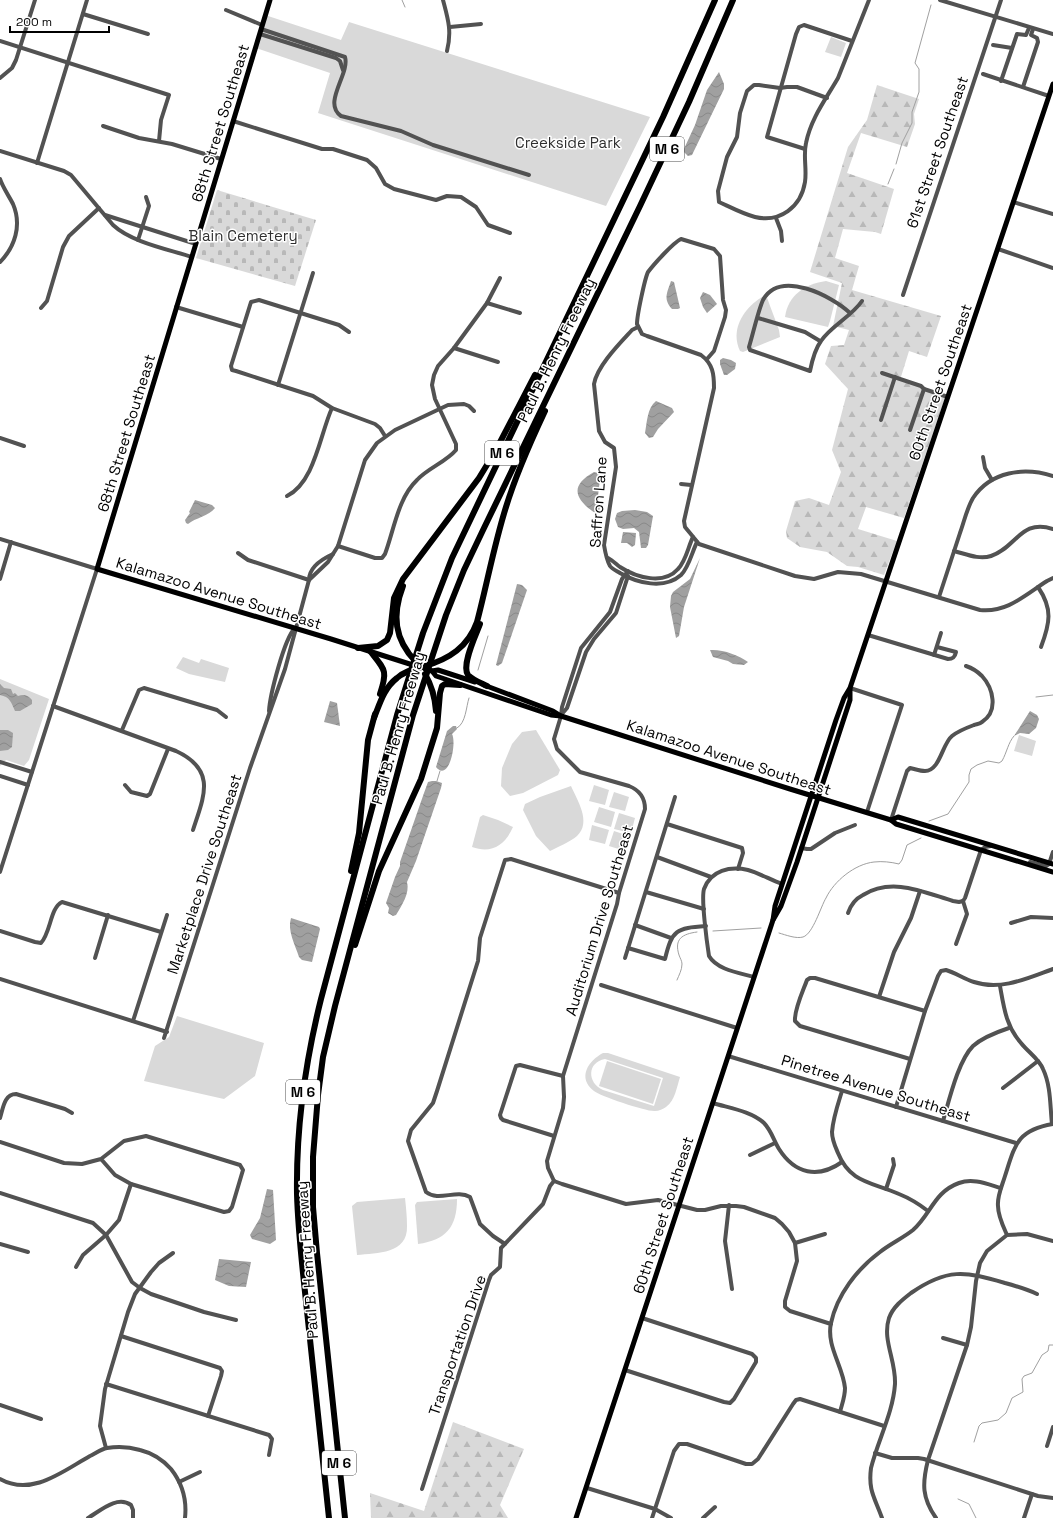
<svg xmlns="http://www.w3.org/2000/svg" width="1053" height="1518" font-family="'Space Grotesk',sans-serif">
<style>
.green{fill:#d9d9d9;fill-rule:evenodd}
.forest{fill:url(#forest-firs)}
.cemetery{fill:url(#cemetery-stones)}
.water{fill:url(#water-waves)}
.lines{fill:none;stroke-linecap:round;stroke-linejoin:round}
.stream{stroke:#a0a0a0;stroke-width:1}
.minor{stroke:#525252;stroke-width:4}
.major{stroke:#000;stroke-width:5}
.highway{stroke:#000;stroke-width:6}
.labels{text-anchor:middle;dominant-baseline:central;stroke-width:3;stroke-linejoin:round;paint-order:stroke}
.shield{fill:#fff;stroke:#4c4c4c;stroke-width:1}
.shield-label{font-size:14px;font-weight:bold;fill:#000}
.street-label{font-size:15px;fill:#000;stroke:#fff}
.park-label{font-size:15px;fill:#303030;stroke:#fff}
</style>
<defs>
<pattern id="forest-firs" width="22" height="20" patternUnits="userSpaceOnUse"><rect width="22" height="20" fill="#d9d9d9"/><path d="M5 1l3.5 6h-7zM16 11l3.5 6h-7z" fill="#b8b8b8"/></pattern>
<pattern id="cemetery-stones" width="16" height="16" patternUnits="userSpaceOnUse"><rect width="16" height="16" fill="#d9d9d9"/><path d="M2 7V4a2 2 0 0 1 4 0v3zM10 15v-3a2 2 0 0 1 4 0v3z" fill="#b8b8b8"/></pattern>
<pattern id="water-waves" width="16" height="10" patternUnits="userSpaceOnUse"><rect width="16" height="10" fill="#a0a0a0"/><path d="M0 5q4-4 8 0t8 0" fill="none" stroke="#888"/></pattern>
</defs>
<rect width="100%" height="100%" fill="#fff"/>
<g class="green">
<path d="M265 15 341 40 349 22 650 117 606 206 318 113 330 73 256 48Z"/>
<path d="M831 37 846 43 841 57 825 52Z"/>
<path d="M826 281 839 285 830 321 828 327 785 317C788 295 805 284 826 281Z"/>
<path d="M766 295 779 330 780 337 743 352 740 351C729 328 746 305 766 295Z"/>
<path d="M183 657 199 663 201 659 229 668 225 682 189 674 176 668Z"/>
<path d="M0 679 49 699 29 760 24 766 6 760 0 766Z"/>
<path d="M536 730 560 770 558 775 523 793 510 796 501 786 502 768 512 744 522 732Z"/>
<path d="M1019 735 1036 741 1032 756 1014 751Z"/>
<path d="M594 785 609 790 605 805 589 801Z"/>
<path d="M571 786C577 800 592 822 577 836 570 842 558 847 550 851L536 836 523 810 525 804 540 797Z"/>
<path d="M614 792 629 797 625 811 609 807Z"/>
<path d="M599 807 615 812 611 827 594 822Z"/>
<path d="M619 813 635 818 631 833 614 829Z"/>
<path d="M483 815 498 820 513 827C505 845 492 854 472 847L480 817Z"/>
<path d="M592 825 609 830 605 844 589 840Z"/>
<path d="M614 831 629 836 625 851 609 846Z"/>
<path d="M177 1016 264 1043 255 1076 224 1099 144 1081 155 1046 169 1037Z"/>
<path d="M603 1053H608L680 1077C677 1086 675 1101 666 1107 663 1109 659 1111 655 1111 647 1112 600 1096 594 1091 577 1078 588 1061 603 1053ZM605 1059 663 1078 654 1106 603 1090C587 1083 587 1062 605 1059Z"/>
<path d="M607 1061 661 1079 653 1104 599 1086Z"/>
<path d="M405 1198C406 1207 407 1217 407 1226 408 1254 377 1253 357 1255L352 1206 357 1202Z"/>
<path d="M457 1199C457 1227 446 1240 418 1244L415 1205 417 1202Z"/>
</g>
<g class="forest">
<path d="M877 85 919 99 914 114 915 124 907 147 861 133 847 173 894 189 881 234 875 232 843 229 835 258 859 266 852 290 941 316 927 357 909 351 900 380 946 395 904 518 866 507 858 529 897 541 884 575 858 567 847 566 827 552 800 547 787 538 786 531 795 501 809 498 829 505 841 472 832 450 848 389 825 364 831 346 844 345 849 330 833 326 842 283 810 272 848 147 867 120Z"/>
<path d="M453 1422 524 1449 500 1505 508 1518H371L370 1493 424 1511Z"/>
</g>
<path class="cemetery" d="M217 190 316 220 295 286 196 258Z"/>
<g class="water">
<path d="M719 72 724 84V89L692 155 688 156 683 151 695 125 707 90Z"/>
<path d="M671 281 674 282 680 308 678 309H672C663 299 667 293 671 281Z"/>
<path d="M703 292 710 295 717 304 707 313 703 307 700 298Z"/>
<path d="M723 358 731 360 736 363 735 369 727 375H724L720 364V360Z"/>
<path d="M656 401 672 408 674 412 658 429 653 437 649 438 645 433C647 423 647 408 656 401Z"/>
<path d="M594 472 598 473 600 479 598 496 600 507 599 511 595 513C575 499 569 486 594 472Z"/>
<path d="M195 500 212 505 215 508C209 516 195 518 188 524L186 523 185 520 190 513 189 512Z"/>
<path d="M635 510 647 512 653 516 648 545 646 548H641L639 532 634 528 623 529 618 527 615 519 617 513 622 511Z"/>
<path d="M623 532 636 533 635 545 632 547 627 543H621Z"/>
<path d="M700 558 684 607 679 636 676 638 670 607 671 596 673 592 690 579Z"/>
<path d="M517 584 522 585 527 590 502 663 498 666 496 665Z"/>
<path d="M710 650C722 649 739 655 748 662L744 665 733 664 728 661 713 657Z"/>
<path d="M0 684 4 688 11 689 13 694 15 693 18 696C24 694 28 695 32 700V704L20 711H15C11 702 10 697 0 695Z"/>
<path d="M330 701 337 703 340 726 324 722Z"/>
<path d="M1030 711 1037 715 1039 719 1036 728 1029 734 1020 733 1014 736Z"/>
<path d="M453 726H456L457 729 452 734C457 743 449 783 436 767L447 731Z"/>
<path d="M0 730H8L13 733 12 747 8 750 0 751Z"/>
<path d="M432 781H436L442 783 441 788 416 861 407 882C410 893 402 905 396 915L393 916 388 913 389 908 386 903 395 877 400 866V862L424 793 428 782Z"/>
<path d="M291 918 319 927 320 929 312 962 302 960 299 957C295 945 287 930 291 918Z"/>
<path d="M267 1189 273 1190 276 1240 270 1244 252 1239 250 1235 260 1218Z"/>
<path d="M219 1259 251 1262 246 1287 229 1286 215 1280Z"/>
</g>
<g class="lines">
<g class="stream">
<path d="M402 0 405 7"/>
<path d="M896 164 902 143 912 123V112L919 92V69L915 63 931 5"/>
<path d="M888 184 894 169"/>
<path d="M478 670 488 636"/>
<path d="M1036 697 1053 695"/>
<path d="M457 728C466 723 466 707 469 698"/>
<path d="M437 781 440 771"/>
<path d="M929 821 948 814 969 782V775L971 769 977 765 988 761 999 763 1002 761C1007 752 1008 743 1014 736"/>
<path d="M713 931 761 928"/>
<path d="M779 933C786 935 796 939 803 937 813 934 821 906 826 898 834 881 855 864 874 862 882 861 891 862 899 864L902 860 907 845 921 838"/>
<path d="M677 980C679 975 682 970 682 964 682 961 680 958 679 955 674 939 682 934 697 932"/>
<path d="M974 1442 979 1426 982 1423 998 1420 1006 1413 1012 1398 1023 1392 1022 1379 1024 1376 1032 1373 1042 1355 1048 1351 1049 1345H1053"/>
<path d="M958 1499 969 1504 976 1518"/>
</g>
<g class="minor">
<path d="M443 0C448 19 452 31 447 51"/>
<path d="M940 0 1053 34"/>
<path d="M226 10 262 25"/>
<path d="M83 14 148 34"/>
<path d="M450 27 481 24"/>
<path d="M261 29 345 57C350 74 322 103 341 116L401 131 433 145 529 175"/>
<path d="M260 34 336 58 340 61 343 70"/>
<path d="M0 41 169 95 161 120 159 141"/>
<path d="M993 45 1012 48"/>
<path d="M983 74 1049 96"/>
<path d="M0 78 12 68 16 60 35 0"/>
<path d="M1001 81 1016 37 1017 34 1026 35 1029 28"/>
<path d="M1023 87 1038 42 1037 38 1031 35 1033 29"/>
<path d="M827 98 797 87H787L780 88 759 85H754L747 91 740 113 737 137 727 157 718 191 719 202C730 207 743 214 755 217 780 223 801 207 805 182 807 169 803 156 806 143 811 118 826 99 838 78L869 0"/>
<path d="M233 121 322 149H333L367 160 376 168 385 184 394 189 436 200 447 196 461 197 476 207 488 225 510 233"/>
<path d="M103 126 139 138 172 144 221 159"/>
<path d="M805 149 767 137 796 34 799 27 804 25 852 41"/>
<path d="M0 151 64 171 71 175 113 225C131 242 167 249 192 257"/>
<path d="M37 163 87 0"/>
<path d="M0 179C3 188 9 196 13 204 22 225 15 247 0 262"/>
<path d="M1013 202 1053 214"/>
<path d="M105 215 196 244"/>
<path d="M776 218 781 231 782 241"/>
<path d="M138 240 149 206 146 197"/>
<path d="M998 249 1053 268"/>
<path d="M903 295 1001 0"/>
<path d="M487 303 520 313"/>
<path d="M176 307 243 327"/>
<path d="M41 308 47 301 63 247 69 236 99 208"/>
<path d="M850 313C832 296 780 269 763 300 758 311 753 334 749 347L750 350 810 371C812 361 815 349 821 341 831 326 852 316 862 301"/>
<path d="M758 318 805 332 820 341"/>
<path d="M638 327 632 330C620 343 597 366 594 384L599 431 605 442 614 448 616 467 604 545C605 551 607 561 610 566 612 569 617 571 620 573 637 583 664 590 681 575 689 567 692 552 697 542"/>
<path d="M349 332 339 325 259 300 251 302 231 366 232 370 236 371 313 396 332 408 375 424 380 428 385 436"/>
<path d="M454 348 498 362"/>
<path d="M707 359 714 351 725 317 726 310 723 300 720 256 714 249 681 239C673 243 654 264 648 272 645 278 637 315 637 324L642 334 647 336 701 355C713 364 714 374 714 388L684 521 685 527 699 544 795 576 814 579 838 572 861 574 980 610C1007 613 1025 595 1047 581L1053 578"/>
<path d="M882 373 921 386 924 389 948 397"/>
<path d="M278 385 313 273"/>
<path d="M881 420 895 377"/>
<path d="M910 430 924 389"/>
<path d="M0 438 24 446"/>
<path d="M983 457 985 468 992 480"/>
<path d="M681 484 691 485"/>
<path d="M287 496C315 482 320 434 332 408"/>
<path d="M0 539 97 569 0 872"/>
<path d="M338 546 375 558H382L385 554C394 530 398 498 417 480 428 468 446 462 456 450V444L435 399 432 385 434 375 438 366 454 348 487 303 500 278"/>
<path d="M954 551C966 554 979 560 991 556 1016 548 1021 518 1053 529"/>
<path d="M238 553 248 560 309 580"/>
<path d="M608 558C612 560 616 564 620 567 637 578 664 585 678 569 686 561 688 547 693 537"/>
<path d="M0 579 11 542"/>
<path d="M309 580 328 562 338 546 365 460 377 443 395 430 448 405 464 404 469 406 474 411"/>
<path d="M1038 587C1053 609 1050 623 1041 647"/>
<path d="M939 597C946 576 953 554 960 533 964 522 967 508 973 498 991 471 1024 467 1053 476"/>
<path d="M868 635 948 659C953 659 955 657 956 652L937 647"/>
<path d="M934 655 941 633"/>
<path d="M850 688 902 705 867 812"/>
<path d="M53 706 176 751C217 770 204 796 193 830"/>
<path d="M269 711C270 695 284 639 295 628"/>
<path d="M561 715 567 708 586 652 594 639 616 613 628 576"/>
<path d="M122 730 139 690 144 688 217 710 226 717"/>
<path d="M0 762 32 772"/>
<path d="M0 776 28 785"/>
<path d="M125 785 131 792 147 796 150 794 168 749"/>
<path d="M891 820 907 771 910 768C915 769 920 771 925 771 940 771 942 744 952 736 958 731 966 728 974 725 977 724 980 724 982 722 999 711 993 688 982 676 977 671 972 668 966 666"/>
<path d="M667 824 742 848 743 853 738 869"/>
<path d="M801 848 807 849H811L835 833 855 825"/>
<path d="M657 857 711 877"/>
<path d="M1030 862 1046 866 1049 864 1053 852"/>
<path d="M646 892 704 909"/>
<path d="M963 901 965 898 981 850 985 847 991 846"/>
<path d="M848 913C851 904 855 899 863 895 892 877 923 892 953 901L959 902 963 901"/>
<path d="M1011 923 1031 917 1053 918"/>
<path d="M635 925 671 938"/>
<path d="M0 931 35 942 41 943C51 932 50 908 62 902L161 932"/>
<path d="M956 944 967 914 963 901"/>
<path d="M628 948 665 959C672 930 676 928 706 926"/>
<path d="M95 958 108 915"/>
<path d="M625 958 675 797"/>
<path d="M754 977C740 973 717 970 709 956 707 943 701 899 704 889 711 870 730 866 748 870 759 873 771 880 782 884"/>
<path d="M0 979 167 1032"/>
<path d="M601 985 737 1028"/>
<path d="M1000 986C1004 1008 1006 1026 1021 1043 1028 1052 1039 1059 1043 1069 1051 1086 1050 1106 1052 1124"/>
<path d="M879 997 894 952 911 918 920 891"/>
<path d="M133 1021 167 915"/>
<path d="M164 1038 250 768 285 669 309 580C309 567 322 559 333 554"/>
<path d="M728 1056 1016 1143"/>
<path d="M910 1059 800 1026 795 1021C794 1010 803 991 807 980L810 978H815L925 1011"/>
<path d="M1003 1088 1038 1061"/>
<path d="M842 1091C838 1104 833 1118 832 1132 832 1140 835 1146 838 1153 850 1183 872 1182 899 1194 909 1198 919 1204 928 1211"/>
<path d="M713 1103C729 1108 751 1111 764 1123 771 1130 774 1141 779 1149 795 1174 818 1179 842 1162"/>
<path d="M896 1107 925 1011 938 976 941 971 946 970C956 973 964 979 974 982 1001 991 1028 978 1053 969"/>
<path d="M0 1118C3 1109 4 1094 16 1094L65 1109 72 1113"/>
<path d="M943 1121C949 1101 958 1061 973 1046 983 1037 997 1032 1009 1028"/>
<path d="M554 1136 503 1120 501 1118 500 1115 516 1066 520 1065 563 1076"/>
<path d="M0 1142 64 1163 82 1164 101 1159 124 1141 146 1136 240 1165 243 1170 232 1207 229 1211 224 1212 131 1184 115 1175 101 1159"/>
<path d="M750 1155 775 1143"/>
<path d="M554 1181 548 1168 547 1161 563 1108 564 1097 563 1076 617 904 619 893 645 809C645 798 639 790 629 786L580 772 557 749 554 739 561 716 562 707 581 648 610 612 622 579 628 571"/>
<path d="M554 1181 562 1184 626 1204 658 1200 697 1210H705L721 1206H736L744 1207 775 1218 782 1224 789 1232 795 1243 797 1261 785 1301V1307L790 1311 831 1324"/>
<path d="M886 1189 894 1165 893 1159"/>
<path d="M0 1193 93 1223 106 1235 132 1282 140 1288 151 1294 204 1312 236 1320"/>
<path d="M729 1205 725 1241 732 1289"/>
<path d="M1007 1235C1003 1226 998 1216 998 1206 997 1196 1002 1186 1005 1176 1015 1145 1017 1130 1053 1124"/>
<path d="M795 1243 825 1234"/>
<path d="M0 1244 28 1252"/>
<path d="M505 1244 493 1236 480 1224 470 1197C456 1189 439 1202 426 1192L408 1141 411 1130 433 1103 437 1091 478 961 480 938 505 860 511 859 619 893"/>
<path d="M76 1267 83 1255 106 1235 119 1220 131 1184"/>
<path d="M121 1336 220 1368 222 1371 221 1376 208 1416"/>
<path d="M943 1338 967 1345"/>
<path d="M625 1370 724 1402 730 1403 734 1399 756 1362V1358L752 1354 642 1318"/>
<path d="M106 1384 269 1435 272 1439 269 1455"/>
<path d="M0 1405 41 1419"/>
<path d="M840 1412C842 1404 845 1397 845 1388 843 1366 826 1346 831 1323 837 1295 857 1269 880 1252 890 1244 903 1238 913 1230 931 1214 934 1192 959 1183 973 1178 987 1184 1001 1188"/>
<path d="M1047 1446 1053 1427"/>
<path d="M106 1448 100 1426 105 1389 128 1312 135 1294 151 1272 159 1263 173 1253"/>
<path d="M875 1453 892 1458H918L924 1459 1038 1496 1053 1498"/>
<path d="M0 1479C32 1497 63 1471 90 1456 95 1454 101 1449 107 1448 118 1446 130 1447 140 1450 152 1453 163 1460 171 1469 182 1483 187 1500 185 1518"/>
<path d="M179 1482 200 1472"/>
<path d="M587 1488 655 1509 671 1518"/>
<path d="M422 1489 489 1280 491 1275 500 1267 501 1248 543 1204 550 1186 554 1181"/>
<path d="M88 1518C100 1511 117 1495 131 1505L133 1510V1518"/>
<path d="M652 1518 674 1451 679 1444H687L746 1464H752L758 1459 793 1404 796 1400 800 1399 884 1426"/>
<path d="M703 1518 715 1507"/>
<path d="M882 1518C875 1498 868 1491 871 1468 878 1440 893 1413 895 1384 896 1360 882 1340 889 1318 893 1307 902 1300 911 1293 947 1268 965 1271 1005 1283 1016 1286 1027 1289 1037 1294"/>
<path d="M936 1518C922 1498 922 1484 928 1460L967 1345 971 1327 976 1281 980 1263 987 1251 1007 1235 1027 1234 1053 1241"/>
<path d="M1024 1518 1032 1494"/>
</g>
<g class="major">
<path d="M270 0 97 569 331 639 416 666"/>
<path d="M425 669 432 671 436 676 551 715 561 716"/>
<path d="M432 671 438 670 475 682"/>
<path d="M484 685 553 711 561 716 790 789 891 820 896 824 1053 872"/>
<path d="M891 820 898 817 1053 864"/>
<path d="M773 920 775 906 836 720 844 698 850 688 1053 84"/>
<path d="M576 1518 773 920 781 906 797 862 850 700V689"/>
</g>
<g class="highway">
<path d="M403 586C392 615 394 639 416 662"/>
<path d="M480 624C476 635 461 665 468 675 473 680 481 683 487 686"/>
<path d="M358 648 378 646 387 640 390 633 394 598 403 579 479 478 496 450 535 375"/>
<path d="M370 651C385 670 388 670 380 694"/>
<path d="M425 674C432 686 435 697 436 711"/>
<path d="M374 718C380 703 384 688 397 678 404 671 415 669 425 666 449 659 468 647 477 622 487 584 494 545 506 507 516 474 530 443 545 411"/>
<path d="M351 871 359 833 368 740 375 714"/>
<path d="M355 945 379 871 421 779 437 728 440 693 442 686 445 684 460 685"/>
<path d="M329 1518C322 1449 314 1380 307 1311 303 1272 298 1233 297 1194 296 1128 305 1063 321 999L397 715 423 633 452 558 663 117 715 0"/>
<path d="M345 1518 317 1253 313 1207V1157L318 1095 323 1057 335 1006 413 715 446 615 464 570 484 528 640 206 689 102 733 0"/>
</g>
</g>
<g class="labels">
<g class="shield">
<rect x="650" y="137" width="34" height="24" rx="3"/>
<rect x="485" y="441" width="34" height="24" rx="3"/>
<rect x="286" y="1080" width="34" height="24" rx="3"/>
<rect x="322" y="1451" width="34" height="24" rx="3"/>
</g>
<g class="shield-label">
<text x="667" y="149">M 6</text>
<text x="502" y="453">M 6</text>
<text x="303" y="1092">M 6</text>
<text x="339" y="1463">M 6</text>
</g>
<g class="street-label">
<text transform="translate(220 123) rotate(-73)">68th Street Southeast</text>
<text transform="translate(937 152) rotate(-71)">61st Street Southeast</text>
<text transform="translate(556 350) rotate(-64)">Paul B. Henry Freeway</text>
<text transform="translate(940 382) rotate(-71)">60th Street Southeast</text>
<text transform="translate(126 433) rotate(-73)">68th Street Southeast</text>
<text transform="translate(598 502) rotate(-86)">Saffron Lane</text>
<text transform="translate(219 593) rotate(17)">Kalamazoo Avenue Southeast</text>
<text transform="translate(398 728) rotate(-74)">Paul B. Henry Freeway</text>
<text transform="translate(729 757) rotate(18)">Kalamazoo Avenue Southeast</text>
<text transform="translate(204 874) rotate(-72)">Marketplace Drive Southeast</text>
<text transform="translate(599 920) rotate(-73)">Auditorium Drive Southeast</text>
<text transform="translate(876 1088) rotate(17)">Pinetree Avenue Southeast</text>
<text transform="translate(663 1215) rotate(-72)">60th Street Southeast</text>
<text transform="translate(307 1260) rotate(-94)">Paul B. Henry Freeway</text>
<text transform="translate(457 1345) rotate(-71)">Transportation Drive</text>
</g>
<g class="park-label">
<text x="568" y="142">Creekside Park</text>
<text x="243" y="235">Blain Cemetery</text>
</g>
</g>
<path d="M10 26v6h99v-6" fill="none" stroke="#000000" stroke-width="2"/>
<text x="16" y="26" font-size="12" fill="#000000" stroke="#ffffff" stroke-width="3" paint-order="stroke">200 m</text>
</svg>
